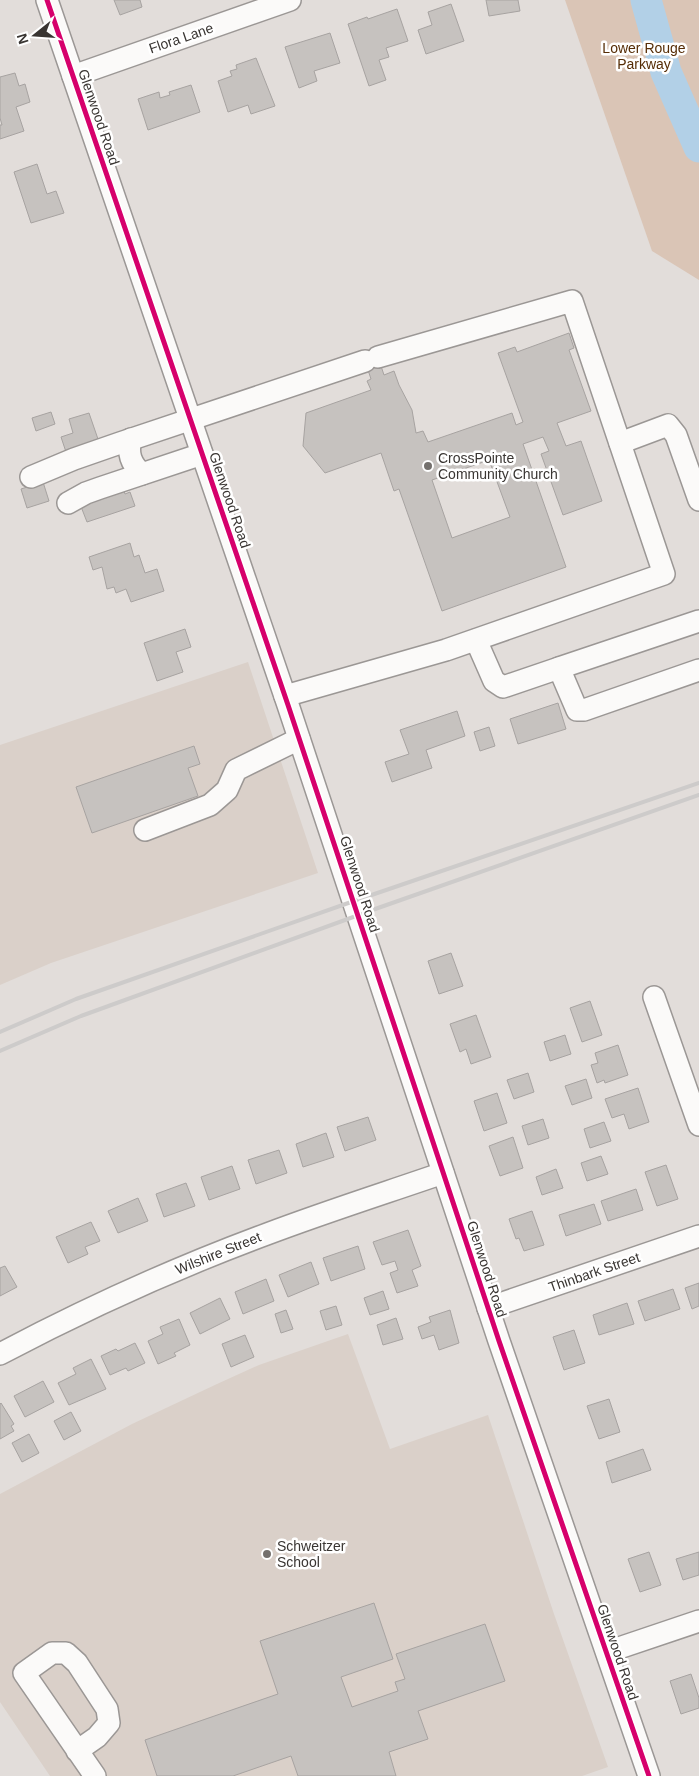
<svg xmlns="http://www.w3.org/2000/svg" width="699" height="1776" font-family="Helvetica,sans-serif">
<style>
.built{fill:#dad0c9}
.green{fill:#dac5b6}
.lines{fill:none;stroke-linecap:round;stroke-linejoin:round}
.river{stroke:#b2d0e7;stroke-width:31}
.building{fill:#c6c2bf;stroke:#a7a3a1;fill-rule:evenodd}
.minor-casing{stroke:#9b9795;stroke-width:24}
.minor{stroke:#fbfaf9;stroke-width:21}
.rail{stroke:#cdcbca;stroke-width:4}
.cycleway-casing{stroke:#fff;stroke-width:8}
.cycleway{stroke:#d6006c;stroke-width:5}
.poi-dot{fill:#74706d;stroke:#fff;stroke-width:2}
.labels{text-anchor:middle;dominant-baseline:central;stroke-width:5;stroke-linejoin:round;paint-order:stroke}
.street-label{font-size:14px;fill:#393532;stroke:#fff}
.park-label{font-size:14px;fill:#562d06;stroke:#fff}
.poi-label{font-size:14px;fill:#393532;stroke:#fff;text-anchor:start}
</style>
<rect width="100%" height="100%" fill="#e2ddda"/>
<g class="built">
<path d="M248 662 318 873 51 963 0 985V745Z"/>
<path d="M348 1334 390 1449 488 1415 554 1614 608 1767 582 1776H50L0 1702V1494L132 1424 217 1384 259 1365Z"/>
</g>
<path class="green" d="M565 0H699V280L652 251Z"/>
<g class="lines">
<path class="river" d="M646 0 666 72 699 147"/>
</g>
<g class="building">
<path d="M114 0H140L142 7 120 15Z"/>
<path d="M486 0H518L520 11 489 16Z"/>
<path d="M451 4 464 41 426 54 418 30 432 25 428 12Z"/>
<path d="M397 9 408 41 386 48 389 57 379 60 386 80 369 86 348 24 367 17 368 19Z"/>
<path d="M330 33 340 63 314 71 317 81 299 88 285 47Z"/>
<path d="M256 58 275 106 251 114 248 105 228 112 218 81 232 76 230 71 237 69 236 65Z"/>
<path d="M15 73 19 86 25 84 30 102 16 107 24 131 0 139V125H2L0 118V77Z"/>
<path d="M191 85 200 112 148 130 138 99 159 92 160 98 170 95 169 92Z"/>
<path d="M37 164 47 194 56 191 64 213 31 223 14 172Z"/>
<path d="M569 333 574 348 569 350 591 411 557 423 566 446 581 441 602 501 563 515 541 454 549 451 543 437 523 444 566 567 442 611 399 489 394 491 381 453 325 473 303 446 306 413 371 390 367 381 371 379 365 361 378 357 384 375 394 371 399 385 412 410 416 433 423 431 428 442 512 413 516 425 523 422 498 353 515 347 517 352ZM489 460 510 517 452 538 432 480Z"/>
<path d="M51 412 55 424 36 431 32 418Z"/>
<path d="M89 413 99 442 66 452 61 437 73 433 69 419Z"/>
<path d="M43 482 49 501 27 508 21 489Z"/>
<path d="M123 488 125 494 130 492 135 506 87 522 80 504Z"/>
<path d="M130 543 134 557 139 555 145 573 157 569 164 591 131 602 126 589 116 593 114 587 107 589 102 567 93 570 89 557Z"/>
<path d="M185 629 191 647 176 652 183 672 157 681 144 643Z"/>
<path d="M558 703 566 729 518 744 510 719Z"/>
<path d="M457 711 465 736 426 750 432 768 392 782 385 762 409 754 400 730Z"/>
<path d="M489 727 495 746 480 751 474 732Z"/>
<path d="M194 746 200 764 188 768 198 796 92 833 76 787Z"/>
<path d="M451 953 463 986 439 994 428 961Z"/>
<path d="M590 1001 602 1035 582 1042 570 1008Z"/>
<path d="M476 1015 491 1057 471 1064 466 1049 460 1052 450 1024Z"/>
<path d="M565 1035 571 1054 550 1061 544 1042Z"/>
<path d="M618 1045 628 1075 605 1083 604 1080 597 1083 591 1065 598 1063 595 1053Z"/>
<path d="M528 1073 534 1092 514 1099 507 1080Z"/>
<path d="M586 1079 592 1098 572 1105 565 1086Z"/>
<path d="M638 1088 649 1122 629 1129 624 1114 612 1118 605 1099Z"/>
<path d="M497 1093 507 1123 484 1131 474 1101Z"/>
<path d="M368 1117 376 1140 345 1151 337 1127Z"/>
<path d="M543 1119 549 1138 528 1145 522 1126Z"/>
<path d="M604 1122 611 1141 590 1148 584 1129Z"/>
<path d="M326 1133 334 1157 303 1167 296 1144Z"/>
<path d="M513 1137 523 1168 500 1176 489 1146Z"/>
<path d="M279 1150 287 1173 256 1184 248 1160Z"/>
<path d="M601 1156 608 1174 587 1181 581 1163Z"/>
<path d="M666 1165 678 1199 657 1206 645 1172Z"/>
<path d="M232 1166 240 1189 209 1200 201 1177Z"/>
<path d="M556 1169 563 1188 542 1195 536 1177Z"/>
<path d="M186 1183 195 1206 164 1217 156 1194Z"/>
<path d="M636 1189 643 1210 608 1221 601 1201Z"/>
<path d="M138 1198 148 1221 118 1233 108 1211Z"/>
<path d="M594 1204 601 1224 566 1236 559 1215Z"/>
<path d="M532 1211 544 1245 524 1251 519 1238 516 1239 509 1219Z"/>
<path d="M91 1222 100 1241 85 1247 88 1254 68 1263 56 1237Z"/>
<path d="M408 1230 421 1266 412 1270 418 1286 397 1293 390 1273 398 1270 395 1261 382 1265 373 1242Z"/>
<path d="M358 1246 365 1269 331 1281 323 1258Z"/>
<path d="M311 1262 319 1284 288 1297 279 1275Z"/>
<path d="M5 1266 17 1287 0 1296V1268Z"/>
<path d="M266 1279 274 1301 243 1314 235 1292Z"/>
<path d="M699 1283V1306L692 1309 685 1288Z"/>
<path d="M673 1289 680 1309 645 1321 638 1301Z"/>
<path d="M383 1291 389 1309 370 1315 364 1298Z"/>
<path d="M220 1298 230 1319 200 1334 190 1313Z"/>
<path d="M627 1303 634 1324 599 1335 593 1315Z"/>
<path d="M336 1306 342 1325 326 1330 320 1311Z"/>
<path d="M286 1310 293 1329 281 1333 275 1314Z"/>
<path d="M450 1310 459 1343 439 1350 434 1335 422 1339 418 1327 431 1322 429 1317Z"/>
<path d="M396 1318 403 1339 383 1345 377 1325Z"/>
<path d="M179 1319 190 1345 174 1353 176 1356 158 1364 148 1341 163 1334 160 1327Z"/>
<path d="M574 1330 585 1363 564 1370 553 1337Z"/>
<path d="M245 1335 254 1357 231 1367 222 1344Z"/>
<path d="M135 1343 145 1363 128 1371 126 1368 110 1375 101 1356 116 1349 118 1351Z"/>
<path d="M91 1359 106 1389 69 1405 58 1383 76 1374 73 1368Z"/>
<path d="M43 1381 54 1402 25 1417 14 1396Z"/>
<path d="M609 1399 620 1432 599 1439 587 1406Z"/>
<path d="M1 1403 14 1424 11 1426 14 1431 0 1439V1404Z"/>
<path d="M71 1412 81 1431 64 1440 54 1421Z"/>
<path d="M29 1434 39 1453 22 1462 12 1443Z"/>
<path d="M643 1449 651 1470 612 1483 606 1462Z"/>
<path d="M649 1552 661 1585 640 1592 628 1559Z"/>
<path d="M699 1552V1575L683 1580 676 1559Z"/>
<path d="M374 1603 393 1659 341 1677 352 1707 398 1691 395 1682 405 1679 396 1654 485 1624 505 1681 418 1711 428 1739 389 1752 396 1776H298L291 1756 233 1776H157L145 1740 278 1694 260 1641Z"/>
<path d="M691 1674 699 1698V1708L681 1714 670 1681Z"/>
</g>
<g class="lines">
<defs>
<g id="minor">
<path d="M47 0 288 705 499 1341 649 1776"/>
<path d="M73 76 290 0"/>
<path d="M131 439C127 454 131 464 142 474"/>
<path d="M620 443 668 425 676 435 699 500"/>
<path d="M31 477 74 459 120 443 365 361"/>
<path d="M68 503 86 493 100 488 202 454"/>
<path d="M476 640 494 681 503 687 559 668 577 710H584L699 670"/>
<path d="M559 668 699 621"/>
<path d="M285 696 446 650 664 574 572 301 378 357"/>
<path d="M145 830 210 805 227 790 236 770 299 739"/>
<path d="M654 997 699 1125"/>
<path d="M488 1308 699 1236"/>
<path d="M0 1354C87 1308 175 1268 267 1234 325 1212 385 1193 443 1173"/>
<path d="M607 1652 699 1621"/>
<path d="M77 1751 97 1737 109 1723 107 1709 77 1663 66 1653H52L24 1673 95 1776"/>
</g>
</defs>
<use href="#minor" class="minor-casing"/>
<use href="#minor" class="minor"/>
<g class="rail">
<path d="M0 1032 76 999 354 901 699 783"/>
<path d="M0 1051 81 1016 378 908 699 795"/>
</g>
<defs>
<path id="cycleway" d="M47 0 288 705 499 1341 649 1776"/>
</defs>
<use href="#cycleway" class="cycleway-casing"/>
<use href="#cycleway" class="cycleway"/>
</g>
<g class="poi-dot">
<circle cx="428" cy="466" r="5"/>
<circle cx="267" cy="1554" r="5"/>
</g>
<g class="labels">
<g class="street-label">
<text transform="translate(181 38) rotate(-19)">Flora Lane</text>
<text transform="translate(99 117) rotate(71)">Glenwood Road</text>
<text transform="translate(230 500) rotate(71)">Glenwood Road</text>
<text transform="translate(360 884) rotate(72)">Glenwood Road</text>
<text transform="translate(218 1253) rotate(-22)">Wilshire Street</text>
<text transform="translate(487 1269) rotate(72)">Glenwood Road</text>
<text transform="translate(594 1272) rotate(-19)">Thinbark Street</text>
<text transform="translate(618 1652) rotate(71)">Glenwood Road</text>
</g>
<g class="park-label">
<text x="644" y="48">Lower Rouge<tspan x="644" dy="16">Parkway</tspan></text>
</g>
<g class="poi-label">
<text x="438" y="458">CrossPointe<tspan x="438" dy="16">Community Church</tspan></text>
<text x="277" y="1546">Schweitzer<tspan x="277" dy="16">School</tspan></text>
</g>
</g>
<g transform="translate(35 35) rotate(253)" stroke="#ffffff" stroke-width="4" paint-order="stroke">
<path d="M0-4L9 19L0 12L-9 19Z" fill="#393532"/>
<text y="-8" font-size="14" font-weight="bold" text-anchor="middle" fill="#393532">N</text>
</g>
</svg>
